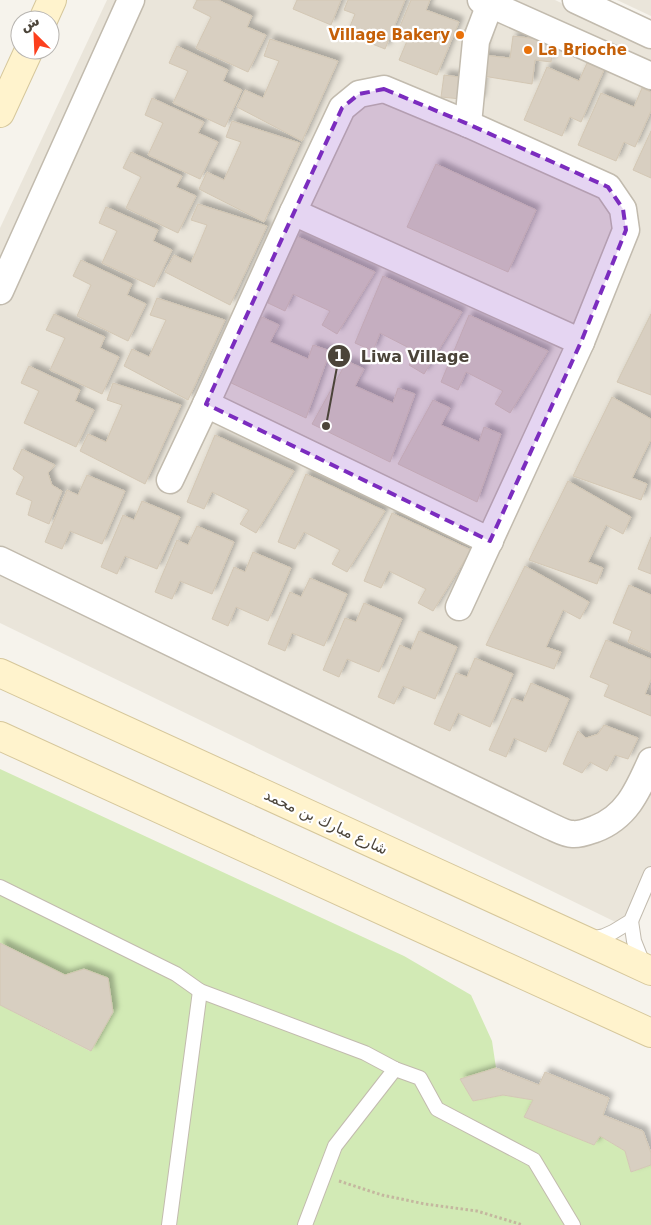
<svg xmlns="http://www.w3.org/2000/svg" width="651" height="1225" font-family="'DejaVu Sans','Noto Sans Arabic',sans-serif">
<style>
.residential{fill:#eae5da}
.green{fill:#d2eab5}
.building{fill:#d8cfc1;stroke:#d3c7b4;filter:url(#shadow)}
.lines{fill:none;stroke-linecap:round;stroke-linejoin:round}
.service-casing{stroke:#c2bbae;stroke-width:16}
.minor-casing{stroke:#c2bbae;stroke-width:29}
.secondary-casing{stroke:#d6c79b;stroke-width:30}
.path{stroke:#c4b79f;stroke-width:3;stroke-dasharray:2.5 2.5;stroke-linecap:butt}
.service{stroke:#fff;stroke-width:14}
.minor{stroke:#fff;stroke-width:26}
.secondary{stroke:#fff3cd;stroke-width:28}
.marked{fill:#7b2cbf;fill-opacity:0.2;stroke:#7b2cbf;stroke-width:4;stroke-dasharray:10 6;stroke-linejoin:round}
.food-dot{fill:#e8710a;stroke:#fff;stroke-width:2}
.labels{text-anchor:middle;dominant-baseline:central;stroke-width:4.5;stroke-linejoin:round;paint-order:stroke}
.food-label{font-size:15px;font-weight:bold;fill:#c56008;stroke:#fff;text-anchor:end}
.street-label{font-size:15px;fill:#4b4439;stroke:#fff}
.leader{fill:none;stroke:#4b4439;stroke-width:2}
.callout-dot{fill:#4b4439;stroke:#fff;stroke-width:2}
.mark-label{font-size:15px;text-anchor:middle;font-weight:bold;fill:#fff}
.callout-label{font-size:16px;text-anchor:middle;font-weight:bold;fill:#4b4439;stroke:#fff;stroke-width:4.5;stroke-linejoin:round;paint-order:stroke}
</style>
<defs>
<filter id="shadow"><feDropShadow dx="4.5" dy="-4.5" stdDeviation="2.5" flood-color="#0004"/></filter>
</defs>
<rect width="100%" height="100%" fill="#f6f3ec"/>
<g class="residential">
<path d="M107 0H555L651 46V896L634 931 0 623V228Z"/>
<path d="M617 0H651V16Z"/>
</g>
<path class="green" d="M0 769 404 956 471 995 492 1041 496 1068 460 1079 473 1101 503 1095 533 1100 525 1117 594 1145 600 1136 625 1151 631 1172 651 1165V1225H0V1005L90 1051 113 1012 108 978 65 975 0 943Z"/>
<g class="building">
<path d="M197 0H218L252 16 247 27 266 35 248 72 196 48 211 17 193 8Z"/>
<path d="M297 0H341L331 25 293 9Z"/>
<path d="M348 0H405L385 49 347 34 355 14 344 10Z"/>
<path d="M411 0H430L426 10 459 22 437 75 399 60 407 41 396 36Z"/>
<path d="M465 29 486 31 483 55 510 58 513 36 554 41 551 62 535 60 532 84 483 76 480 101 441 97 444 75 459 77Z"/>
<path d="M270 39 338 61 302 141 237 107 245 90 263 98 279 61 264 56Z"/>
<path d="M177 46 228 70 223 81 242 90 225 127 173 103 188 71 169 63Z"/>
<path d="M587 63 604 70 581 122 570 117 562 136 524 120 547 67 579 81Z"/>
<path d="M642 88 651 92V111L635 147 624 142 616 161 578 145 601 93 634 107Z"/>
<path d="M152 98 204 122 198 133 218 142 200 179 148 155 163 123 145 115Z"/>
<path d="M232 121 300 143 264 222 199 189 207 172 224 180 241 142 226 137Z"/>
<path d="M651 131V178L633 170Z"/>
<path d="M131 152 182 176 176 187 196 196 178 233 126 208 141 177 123 168Z"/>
<path d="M436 164 536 210 508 272 407 227Z"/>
<path d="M198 204 267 226 230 305 165 272 174 255 191 263 207 225 191 220Z"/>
<path d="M106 207 158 230 153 241 172 250 154 287 102 263 117 231 99 223Z"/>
<path d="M296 236 375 272 337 334 322 325 330 311 293 294 285 311 268 303Z"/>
<path d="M81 260 132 284 127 295 146 304 128 341 77 316 91 285 73 276Z"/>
<path d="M383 276 462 312 424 374 409 365 417 352 380 333 373 351 355 343Z"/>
<path d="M157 298 225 320 188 400 124 366 132 349 149 357 166 320 150 315Z"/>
<path d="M54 314 105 337 100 348 119 357 102 394 50 370 65 338 46 330Z"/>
<path d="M651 314V395L617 382Z"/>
<path d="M469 315 548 351 510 413 495 404 503 391 466 372 458 390 441 382Z"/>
<path d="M262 317 279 325 270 342 308 359 313 345 330 351 306 418 227 381Z"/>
<path d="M347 361 364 369 355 386 393 403 398 388 415 394 390 462 312 424Z"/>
<path d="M29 366 80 390 75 401 94 410 76 447 24 423 39 391 21 383Z"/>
<path d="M113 383 181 405 145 484 80 451 88 434 106 442 122 405 107 400Z"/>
<path d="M612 397 651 419V442L650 441 632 478 647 484 641 500 573 476Z"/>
<path d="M433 400 450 408 441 425 479 442 484 427 501 434 477 502 398 464Z"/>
<path d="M215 435 294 471 256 533 240 524 249 510 212 492 204 509 187 502Z"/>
<path d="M22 449 55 465 48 473 52 485 62 491 49 524 28 515 32 501 16 494 24 477 13 469Z"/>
<path d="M306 474 385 511 347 572 332 564 340 550 304 532 295 549 278 542Z"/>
<path d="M87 475 125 491 102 544 70 531 62 549 45 542 67 490 78 495Z"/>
<path d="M568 481 631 517 623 534 606 525 588 562 603 568 597 584 529 560Z"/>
<path d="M142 501 180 517 157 569 125 556 117 574 101 567 123 515 134 520Z"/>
<path d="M392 513 471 550 433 611 418 603 426 589 389 571 381 588 364 581Z"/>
<path d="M197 526 234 542 212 594 180 581 172 599 155 592 177 540 188 545Z"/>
<path d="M651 537V574L638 569Z"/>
<path d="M253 552 291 568 268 621 236 607 228 626 212 619 234 567 245 572Z"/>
<path d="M525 566 589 602 580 619 563 610 546 647 561 652 554 669 486 645Z"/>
<path d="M310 578 347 594 324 646 292 633 285 651 268 644 290 592 301 597Z"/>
<path d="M629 585 651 595V652L628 642 632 631 613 623Z"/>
<path d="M364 603 402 619 379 672 347 659 339 677 323 670 345 618 356 622Z"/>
<path d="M419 631 457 647 435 699 403 686 394 704 378 697 400 645 411 650Z"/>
<path d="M606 640 651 659V679L645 694 651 696V716L604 696 609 685 590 677Z"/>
<path d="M475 658 513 674 490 727 458 713 450 731 434 724 456 673 467 677Z"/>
<path d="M531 683 569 699 546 752 514 738 506 757 489 750 512 698 523 702Z"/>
<path d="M604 725 638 738 628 759 615 755 607 771 590 762 582 773 563 764 578 731 586 738 598 734Z"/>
<path d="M0 943 65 975 84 969 108 978 113 1012 91 1051 0 1005Z"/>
<path d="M496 1068 539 1085 545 1072 609 1098 603 1115 643 1131 651 1153V1165L631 1172 625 1151 600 1136 594 1145 524 1117 533 1100 503 1095 473 1101 460 1079Z"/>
</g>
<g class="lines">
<defs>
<g id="service">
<path d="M0 887 176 974 200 991 365 1053 395 1069 420 1078 437 1109 534 1160 573 1225"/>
<path d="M631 921 634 941 644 966"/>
<path d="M590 939 604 936 613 932 631 921 651 874"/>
<path d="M169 1225 200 991"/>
<path d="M305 1225 335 1146 395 1069"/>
</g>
<g id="minor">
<path d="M481 0 651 76"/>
<path d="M576 0 651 35"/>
<path d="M468 124 476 41 490 4V0"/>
<path d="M293 212 581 342"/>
<path d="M0 291 131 0"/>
<path d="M206 404 490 541"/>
<path d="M170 480 206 404 293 212 342 108 359 94 384 89 468 124 608 187 623 209 626 230 581 342 459 607"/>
<path d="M0 560 550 826C557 829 566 834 572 834 580 835 589 831 595 829 627 817 638 790 651 761"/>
</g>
<g id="secondary">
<path d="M43 20 52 0"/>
<path d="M0 113 29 50"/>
<path d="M0 673 608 951 651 971"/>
<path d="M0 736 651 1033"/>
</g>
</defs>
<use href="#service" class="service-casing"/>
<use href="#minor" class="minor-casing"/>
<use href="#secondary" class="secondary-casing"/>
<path class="path" d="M339 1181 382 1195 425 1204 477 1211 523 1225"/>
<use href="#service" class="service"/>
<use href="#minor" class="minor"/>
<use href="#secondary" class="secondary"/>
</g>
<path class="marked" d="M384 89 468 124 608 187 623 209 626 230 581 342 490 541 206 404 342 108 359 94Z"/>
<g class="food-dot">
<circle cx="460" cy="35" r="5"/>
<circle cx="528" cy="50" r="5"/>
</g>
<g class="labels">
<g class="food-label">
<text x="450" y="35">Village Bakery</text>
<text x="538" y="50" text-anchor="start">La Brioche</text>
</g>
<g class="street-label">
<text transform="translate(326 822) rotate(25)">شارع مبارك بن محمد</text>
</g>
</g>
<path class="leader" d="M326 426L339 356"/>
<g class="callout-dot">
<circle cx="326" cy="426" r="5"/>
<circle cx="339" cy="356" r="12"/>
</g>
<g class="mark-label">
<text x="339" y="361">1</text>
</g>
<g class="callout-label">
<text x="415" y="362">Liwa Village</text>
</g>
<g transform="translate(35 35) rotate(336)"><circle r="24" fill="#ffffff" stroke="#b7b4b0"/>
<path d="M0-4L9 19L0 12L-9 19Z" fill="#fc3f1d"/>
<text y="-8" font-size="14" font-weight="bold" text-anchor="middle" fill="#4b4439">ش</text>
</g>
</svg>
